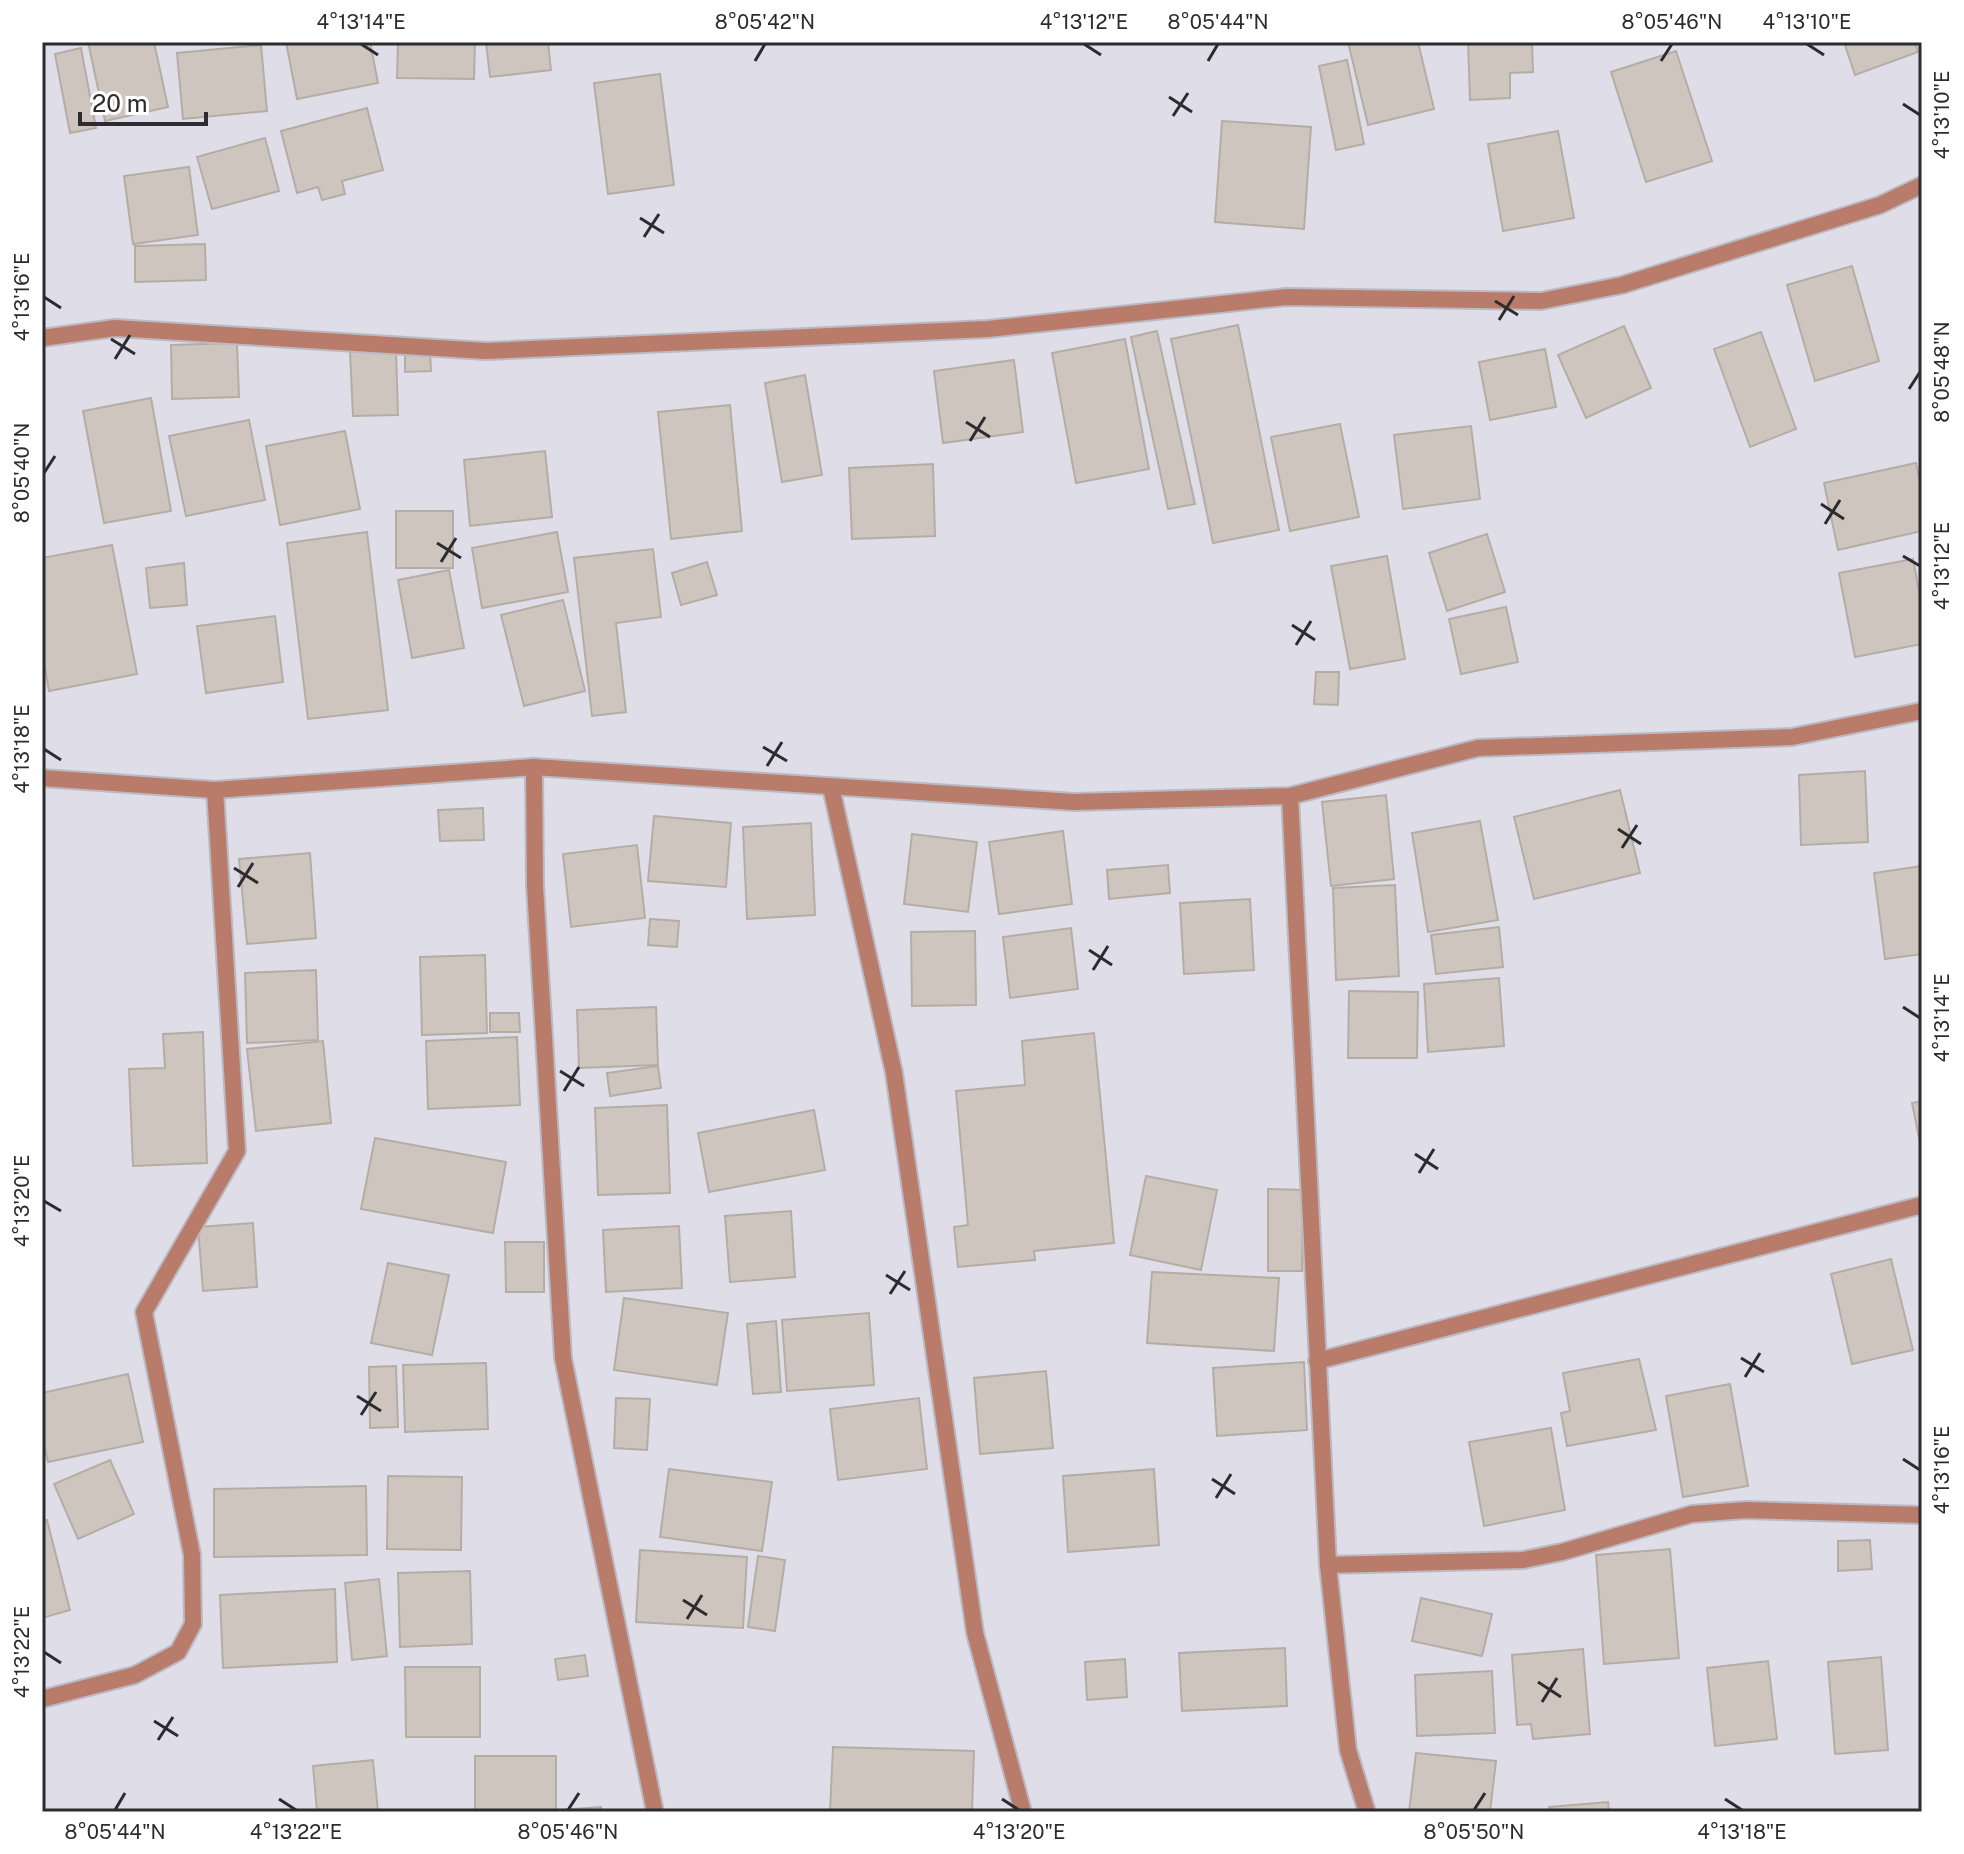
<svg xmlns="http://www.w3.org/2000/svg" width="1964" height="1854" font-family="'Public Sans',sans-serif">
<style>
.building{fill:#cec6be;stroke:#b5ada5;stroke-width:2}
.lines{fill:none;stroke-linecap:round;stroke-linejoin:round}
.street-casing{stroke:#bbbac3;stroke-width:20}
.street{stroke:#ba7c6a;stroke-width:16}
.ticks{fill:none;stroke:#2c2b2f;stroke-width:3}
.neatline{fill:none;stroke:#2c2b2f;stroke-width:3}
.ticks-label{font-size:20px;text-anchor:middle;fill:#2c2b2f}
</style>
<rect width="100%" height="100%" fill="#dfdee8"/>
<g class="building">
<path d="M88 42H154L168 107 105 121Z"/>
<path d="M286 42H370L378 83 297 99Z"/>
<path d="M398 42H475L474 79 397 78Z"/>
<path d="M486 42H548L551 70 490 77Z"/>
<path d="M1348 42H1418L1434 109 1368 125Z"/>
<path d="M1468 42H1532L1533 72 1510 73V98L1470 100Z"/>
<path d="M1844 42H1915L1918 52 1855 75Z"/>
<path d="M261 45 267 111 183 119 177 53Z"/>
<path d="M81 48 96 128 70 133 55 54Z"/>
<path d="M1676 51 1712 161 1646 182 1611 72Z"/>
<path d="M1347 60 1364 144 1336 150 1319 66Z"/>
<path d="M660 74 674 185 608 194 594 83Z"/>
<path d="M367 108 383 170 342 181 345 194 322 200 318 187 297 193 281 131Z"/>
<path d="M1222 121 1311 127 1304 229 1215 222Z"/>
<path d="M1558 131 1574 218 1503 231 1488 144Z"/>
<path d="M265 138 279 191 212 209 197 157Z"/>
<path d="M189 167 198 235 133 244 124 176Z"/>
<path d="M205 244 206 280 135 282V246Z"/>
<path d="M1852 266 1879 361 1815 381 1787 285Z"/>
<path d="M1238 325 1279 530 1213 543 1171 339Z"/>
<path d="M1624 326 1651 388 1586 418 1558 355Z"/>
<path d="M1157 331 1195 504 1168 509 1131 337Z"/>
<path d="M1761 332 1796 429 1750 447 1714 349Z"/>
<path d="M1125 339 1149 469 1076 483 1052 353Z"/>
<path d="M237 343 239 397 172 399 171 345Z"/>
<path d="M1545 349 1556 407 1490 420 1479 362Z"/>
<path d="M396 350 398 415 353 416 350 352Z"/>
<path d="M430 351 431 371 405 372V352Z"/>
<path d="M1014 360 1023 432 943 443 934 371Z"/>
<path d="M805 375 822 475 782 482 765 383Z"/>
<path d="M151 398 171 511 104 523 83 411Z"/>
<path d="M730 405 742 531 671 539 658 412Z"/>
<path d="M249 420 265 500 186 516 169 436Z"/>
<path d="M1340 424 1359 517 1290 531 1271 437Z"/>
<path d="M1471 426 1480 499 1403 509 1394 435Z"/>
<path d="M345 431 360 509 280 525 266 446Z"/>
<path d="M545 451 552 517 470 526 464 460Z"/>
<path d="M1916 463 1922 491V531L1838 550 1824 483Z"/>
<path d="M933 464 935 536 852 539 849 468Z"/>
<rect x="396" y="511" width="57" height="57"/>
<path d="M367 532 388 710 308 719 287 543Z"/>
<path d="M557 532 568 592 482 608 472 548Z"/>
<path d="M1487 534 1505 592 1447 611 1429 553Z"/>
<path d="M112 545 137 674 49 691 42 652V558Z"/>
<path d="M653 549 661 617 616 623 626 712 592 716 574 558Z"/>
<path d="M1387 556 1405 659 1350 669 1331 566Z"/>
<path d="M1913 559 1922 607V644L1855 657 1839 573Z"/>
<path d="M707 562 717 595 681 605 672 573Z"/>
<path d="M184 563 187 605 150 608 146 568Z"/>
<path d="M449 570 464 648 412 658 398 580Z"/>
<path d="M563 600 585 691 524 706 501 615Z"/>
<path d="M1506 607 1518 662 1461 674 1449 619Z"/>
<path d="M275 616 283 682 206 693 197 626Z"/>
<path d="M1316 672H1339L1338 705 1314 704Z"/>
<path d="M1865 771 1868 842 1801 845 1799 775Z"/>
<path d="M1620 790 1640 873 1534 899 1514 817Z"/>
<path d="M1386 795 1394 879 1331 886 1322 802Z"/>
<path d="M483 808 484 840 440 841 438 810Z"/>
<path d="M654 816 731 823 726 887 648 881Z"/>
<path d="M1480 821 1498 920 1428 932 1412 833Z"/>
<path d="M811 823 815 915 747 919 743 827Z"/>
<path d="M1063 831 1072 904 999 914 989 842Z"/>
<path d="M912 834 977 842 968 912 904 904Z"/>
<path d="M637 845 645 918 571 927 563 854Z"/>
<path d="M310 853 316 938 247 944 239 859Z"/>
<path d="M1168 865 1170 893 1109 899 1107 870Z"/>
<path d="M1922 866V954L1885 959 1874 873Z"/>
<path d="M1395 885 1399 976 1336 980 1333 888Z"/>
<path d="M1250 899 1254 970 1184 974 1180 903Z"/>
<path d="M650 919 679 921 677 947 648 945Z"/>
<path d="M1499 927 1503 967 1436 974 1431 935Z"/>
<path d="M1071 928 1078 989 1010 998 1003 937Z"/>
<path d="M975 931 976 1005 912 1006 911 932Z"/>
<path d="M485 955 487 1033 422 1035 420 957Z"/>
<path d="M316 970 318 1040 247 1043 245 973Z"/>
<path d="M1499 978 1504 1046 1428 1052 1424 984Z"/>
<path d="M1349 991 1418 992 1417 1058H1348Z"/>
<path d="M656 1007 658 1065 579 1068 577 1010Z"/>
<path d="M490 1013H519L520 1032H490Z"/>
<path d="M203 1032 207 1163 133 1166 129 1069 165 1068 163 1034Z"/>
<path d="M1094 1033 1114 1243 1034 1251 1035 1260 958 1267 954 1227 968 1225 956 1091 1025 1085 1022 1041Z"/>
<path d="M517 1037 520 1105 428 1109 426 1041Z"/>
<path d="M323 1041 331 1123 256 1131 247 1049Z"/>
<path d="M658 1066 661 1088 610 1096 607 1073Z"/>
<path d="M1922 1101V1153L1912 1103Z"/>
<path d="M667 1105 670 1193 598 1195 595 1108Z"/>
<path d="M814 1110 825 1170 709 1192 698 1133Z"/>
<path d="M375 1138 506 1162 493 1233 361 1209Z"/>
<path d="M1146 1176 1217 1190 1201 1270 1130 1255Z"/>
<path d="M1268 1189 1303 1190 1302 1271H1268Z"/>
<path d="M791 1211 795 1277 730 1282 725 1216Z"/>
<path d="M253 1223 257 1287 203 1291 198 1227Z"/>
<path d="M679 1226 682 1288 606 1292 603 1230Z"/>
<path d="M505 1242H544V1292H506Z"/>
<path d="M1891 1259 1913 1350 1852 1364 1831 1274Z"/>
<path d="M388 1263 449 1275 432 1355 371 1343Z"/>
<path d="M1152 1272 1279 1278 1274 1351 1147 1343Z"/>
<path d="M624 1298 728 1313 717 1385 614 1370Z"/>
<path d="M869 1313 874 1385 787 1391 782 1320Z"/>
<path d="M776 1321 781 1392 753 1394 747 1324Z"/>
<path d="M1639 1359 1656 1430 1567 1446 1561 1413 1570 1411 1563 1373Z"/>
<path d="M1304 1362 1307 1430 1217 1436 1213 1368Z"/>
<path d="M486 1363 488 1429 405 1432 403 1365Z"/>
<path d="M396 1366 398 1427 370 1428 369 1367Z"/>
<path d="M1046 1371 1053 1448 980 1454 974 1378Z"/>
<path d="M128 1374 143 1442 48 1462 42 1435V1393Z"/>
<path d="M1730 1384 1748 1486 1683 1497 1666 1396Z"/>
<path d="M616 1398 650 1399 647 1450 614 1448Z"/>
<path d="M919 1398 927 1469 838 1480 830 1409Z"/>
<path d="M1551 1428 1565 1510 1484 1526 1469 1442Z"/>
<path d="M110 1460 134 1514 78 1539 54 1484Z"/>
<path d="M669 1469 772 1482 762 1551 660 1537Z"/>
<path d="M1154 1469 1159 1545 1068 1552 1063 1476Z"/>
<path d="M388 1476 462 1477 461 1550 387 1549Z"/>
<path d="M366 1486 367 1555 214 1557V1489Z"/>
<path d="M47 1520 70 1610 42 1618V1521Z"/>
<path d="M1870 1540 1872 1569 1838 1571V1541Z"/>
<path d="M1670 1549 1679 1658 1604 1664 1596 1555Z"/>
<path d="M640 1550 747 1557 743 1628 636 1622Z"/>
<path d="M758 1556 785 1560 775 1631 748 1627Z"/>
<path d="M470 1571 472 1644 400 1647 398 1573Z"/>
<path d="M379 1579 387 1656 352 1660 345 1583Z"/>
<path d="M335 1589 337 1662 223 1668 220 1595Z"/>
<path d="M1421 1598 1492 1614 1482 1656 1412 1641Z"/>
<path d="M1285 1648 1287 1706 1182 1711 1179 1653Z"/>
<path d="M1583 1649 1590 1734 1533 1739 1531 1724 1517 1725 1512 1655Z"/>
<path d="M585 1655 588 1676 558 1680 555 1659Z"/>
<path d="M1881 1657 1888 1750 1835 1754 1828 1662Z"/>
<path d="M1125 1659 1127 1697 1087 1700 1085 1662Z"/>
<path d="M1768 1661 1777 1739 1715 1746 1707 1668Z"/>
<path d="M405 1667H480V1737H406Z"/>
<path d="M1492 1671 1495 1733 1417 1736 1415 1675Z"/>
<path d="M833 1747 974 1751 972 1812H830Z"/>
<path d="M1416 1753 1496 1761 1490 1812H1409Z"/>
<rect x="475" y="1756" width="81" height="56"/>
<path d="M373 1760 378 1812H317L313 1766Z"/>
<path d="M1608 1802 1609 1812H1549V1807Z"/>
<path d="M601 1807V1812H559V1810Z"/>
</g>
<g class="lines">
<defs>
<g id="street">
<path d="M42 338 115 328 486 351 988 329 1286 297 1541 301 1622 285 1880 205 1922 185"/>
<path d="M534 767 535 886 563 1358 655 1812"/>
<path d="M42 778 215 790 534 767 1074 802 1290 796 1478 748 1792 737 1922 711"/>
<path d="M831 787 894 1073 975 1633 1023 1812"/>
<path d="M1290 796 1328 1565 1348 1750 1367 1812"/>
<path d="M1317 1361 1922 1205"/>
<path d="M1328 1565 1523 1560 1562 1552 1692 1514 1746 1510 1922 1515"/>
<path d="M42 1699 135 1675 178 1652 193 1624 192 1555 144 1312 237 1151 215 790"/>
</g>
</defs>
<use href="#street" class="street-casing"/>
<use href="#street" class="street"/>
</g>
<path class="ticks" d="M361 44 378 55M1084 44 1101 55M1807 44 1824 55M755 61 765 44M1208 61 1218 44M1661 61 1672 44M1169 97 1192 112M1903 104 1920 115M1173 116 1188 93M640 218 664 233M644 237 659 214M44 297 61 308M1495 301 1518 315M1499 320 1514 296M111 339 135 354M115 359 130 335M1909 389 1920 372M966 422 990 437M970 441 985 417M44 473 55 456M1821 504 1844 519M1825 524 1840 500M437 543 461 558M1903 556 1920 566M441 562 456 538M1292 625 1315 640M1296 645 1311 621M763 747 787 761M44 749 61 760M767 766 782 742M1618 829 1641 844M1622 848 1637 825M234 868 258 883M238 887 253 863M1089 950 1112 965M1093 970 1108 946M1903 1007 1920 1018M560 1071 584 1086M564 1091 579 1067M1415 1154 1438 1169M1419 1173 1434 1149M44 1201 61 1211M886 1275 910 1290M890 1294 905 1271M1741 1358 1764 1372M1745 1377 1760 1353M357 1396 381 1411M361 1415 376 1392M1903 1459 1920 1470M1212 1479 1235 1494M1216 1498 1231 1474M683 1600 707 1615M687 1619 702 1595M44 1652 61 1663M1538 1682 1561 1697M1542 1702 1557 1678M154 1721 178 1736M158 1740 173 1717M279 1799 296 1810M1002 1799 1019 1810M1725 1799 1742 1810M115 1810 125 1793M568 1810 579 1793M1474 1810 1485 1793"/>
<rect width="1964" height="1854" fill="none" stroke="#ffffff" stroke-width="88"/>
<path d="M80 112v12h126v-12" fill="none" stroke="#2c2b2f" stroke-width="4"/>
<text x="92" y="112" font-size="24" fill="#2c2b2f" stroke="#ffffff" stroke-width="6" paint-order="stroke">20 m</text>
<rect x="44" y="44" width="1876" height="1766" class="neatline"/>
<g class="ticks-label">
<text x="361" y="29">4°13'14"E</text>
<text x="765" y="29">8°05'42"N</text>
<text x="1084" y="29">4°13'12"E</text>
<text x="1218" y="29">8°05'44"N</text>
<text x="1672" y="29">8°05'46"N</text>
<text x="1807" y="29">4°13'10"E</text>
<text transform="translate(1942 115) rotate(-90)" y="7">4°13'10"E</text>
<text transform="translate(22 297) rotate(-90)" y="7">4°13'16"E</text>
<text transform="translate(1942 372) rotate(-90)" y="7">8°05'48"N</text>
<text transform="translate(22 473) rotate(-90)" y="7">8°05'40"N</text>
<text transform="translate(1942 566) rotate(-90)" y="7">4°13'12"E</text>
<text transform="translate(22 749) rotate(-90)" y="7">4°13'18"E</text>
<text transform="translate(1942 1018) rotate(-90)" y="7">4°13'14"E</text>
<text transform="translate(22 1201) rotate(-90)" y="7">4°13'20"E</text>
<text transform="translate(1942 1470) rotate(-90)" y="7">4°13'16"E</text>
<text transform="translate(22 1652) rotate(-90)" y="7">4°13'22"E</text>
<text x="115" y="1839">8°05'44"N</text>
<text x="296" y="1839">4°13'22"E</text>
<text x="568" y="1839">8°05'46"N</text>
<text x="1019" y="1839">4°13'20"E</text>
<text x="1474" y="1839">8°05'50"N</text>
<text x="1742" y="1839">4°13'18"E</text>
</g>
</svg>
